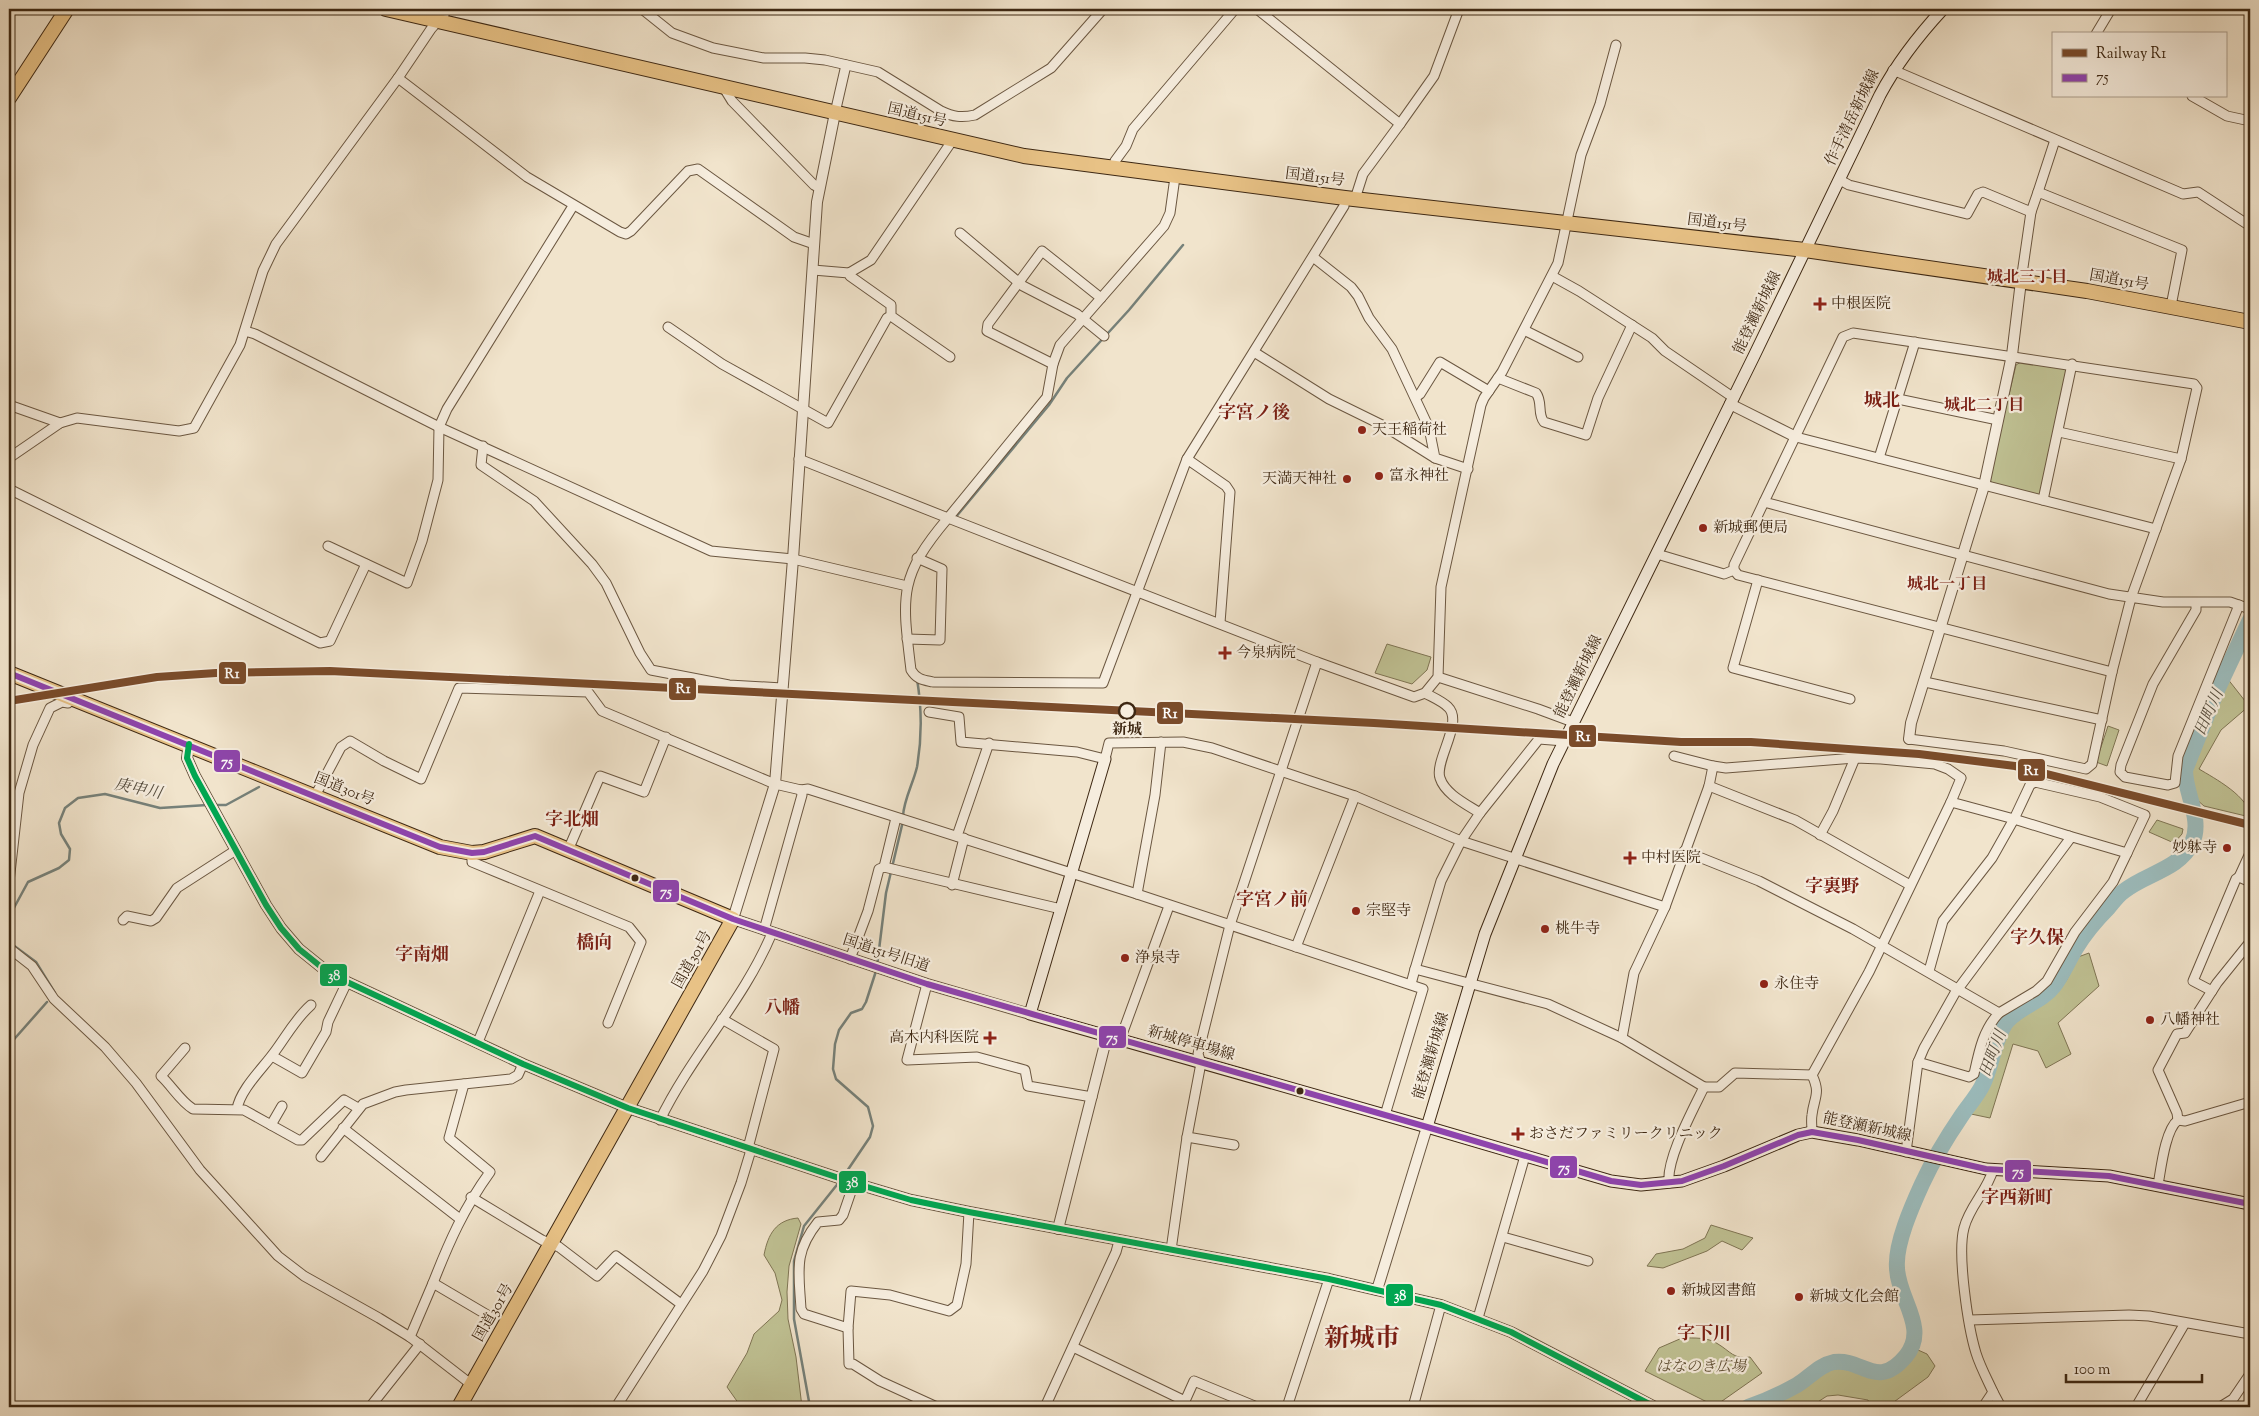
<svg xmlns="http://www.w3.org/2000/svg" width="2259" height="1416" font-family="'Sorts Mill Goudy','Noto Serif JP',serif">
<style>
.green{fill:#c0c294;stroke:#7f7554}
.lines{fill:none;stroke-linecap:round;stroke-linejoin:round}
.stream{stroke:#76817a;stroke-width:2.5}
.river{stroke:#9cbdbe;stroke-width:16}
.minor-casing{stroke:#6b5741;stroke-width:11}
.tertiary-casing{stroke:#6b5741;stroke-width:12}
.secondary-casing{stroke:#3e2813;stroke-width:13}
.trunk-casing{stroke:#3e2813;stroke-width:16}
.minor{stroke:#f6edde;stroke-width:9}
.tertiary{stroke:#f6edde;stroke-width:10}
.secondary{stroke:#f6edde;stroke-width:11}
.trunk{stroke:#e8c286;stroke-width:14}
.bus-1-casing{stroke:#f6edde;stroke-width:10}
.bus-2-casing{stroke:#f6edde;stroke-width:10}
.bus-1{stroke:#8e44ad;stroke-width:6}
.bus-2{stroke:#00a651;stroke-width:6}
.rail-1-casing{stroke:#f6edde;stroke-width:11}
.rail-1{stroke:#7a4b2a;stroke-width:8}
.poi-dot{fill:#8f2418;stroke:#f6edde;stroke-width:2}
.stop-dot{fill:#f6edde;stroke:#3e2813;stroke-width:2.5}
.bus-dot{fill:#3e2813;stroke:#f6edde;stroke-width:2}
.labels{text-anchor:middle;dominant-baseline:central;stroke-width:4.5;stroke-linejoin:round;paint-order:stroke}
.street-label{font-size:15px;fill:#3e2813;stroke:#f6edde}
.poi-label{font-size:15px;fill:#3e2813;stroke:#f6edde;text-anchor:start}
.stop-label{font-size:15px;font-weight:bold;fill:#3e2813;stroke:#f6edde}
.park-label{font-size:15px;font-style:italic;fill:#5e4e33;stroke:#f6edde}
.neighbourhood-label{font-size:16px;font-weight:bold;fill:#7a1f14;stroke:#f6edde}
.water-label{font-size:16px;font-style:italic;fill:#564d3e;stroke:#f6edde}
.quarter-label{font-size:18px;font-weight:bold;fill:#7a1f14;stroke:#f6edde}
.town-label{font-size:25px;font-weight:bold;fill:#7a1f14;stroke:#f6edde}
.line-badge{stroke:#f6edde;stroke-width:2}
.badge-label{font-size:14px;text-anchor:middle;font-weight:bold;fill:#fff}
</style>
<rect width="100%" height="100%" fill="#f1e4cc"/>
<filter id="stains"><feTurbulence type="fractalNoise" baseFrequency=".004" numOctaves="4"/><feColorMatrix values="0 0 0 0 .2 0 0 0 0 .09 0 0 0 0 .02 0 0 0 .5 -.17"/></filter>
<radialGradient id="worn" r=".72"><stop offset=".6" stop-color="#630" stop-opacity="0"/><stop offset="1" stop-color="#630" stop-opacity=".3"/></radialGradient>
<g class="green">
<path d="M2021 362 2065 369 2067 373 2042 492 2037 496 1993 484 1989 479 2016 365Z"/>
<path d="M1387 644 1431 657 1427 670 1412 684 1375 673Z"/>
<path d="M2227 678 2249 706 2221 730 2199 769C2214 778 2250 797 2250 817L2204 806 2196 799 2189 784 2193 765Z"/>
<path d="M2108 726 2119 730 2107 766 2096 762Z"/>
<path d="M2157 820 2183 829 2182 834 2174 843 2149 832Z"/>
<path d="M2089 953 2099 986 2058 1023 2071 1054 2046 1068 2038 1051 2013 1044 1990 1118 1971 1114 1989 1083 2001 1041 2009 1027 2053 996 2066 981 2078 957Z"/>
<path d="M798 1218 801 1224 789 1266 787 1292 788 1319 796 1357 802 1407H739V1404L727 1387 747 1353 754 1334 779 1311 782 1300 775 1273 764 1255C768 1234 776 1220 798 1218Z"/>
<path d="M1711 1225 1753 1238 1742 1250 1722 1241 1707 1251 1663 1268 1647 1266 1656 1254 1683 1249 1705 1238Z"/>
<path d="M1682 1338C1694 1338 1708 1337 1718 1344 1730 1351 1734 1360 1750 1357L1762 1373 1715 1406 1645 1371 1659 1348Z"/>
<path d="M1918 1350 1927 1354 1935 1366 1928 1377 1887 1407H1870L1868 1400 1838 1395 1827 1396 1810 1407H1753L1803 1382 1825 1366 1843 1364 1865 1372 1880 1375 1909 1361Z"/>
</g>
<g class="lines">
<g class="stream">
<path d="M955 518 1049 405 1067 378 1129 310 1183 245"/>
<path d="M215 805H226L259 787"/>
<path d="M903 816C904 799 913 784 917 767 922 738 922 709 917 679"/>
<path d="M9 917 28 882 59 868 69 860 70 849 61 834 59 823 65 808 78 798 105 794 160 808 207 805"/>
<path d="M9 942 36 962 55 993"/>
<path d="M877 966 886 893 903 821"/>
<path d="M9 1045 47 1002"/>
<path d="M843 1177 870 1137 873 1126 868 1107 836 1079 833 1069 835 1044 839 1030 851 1013 862 1009 866 1002 876 971"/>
<path d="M810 1407 794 1319V1261L804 1226 840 1181"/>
</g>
<path class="river" d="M1748 1407C1765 1401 1781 1394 1797 1385 1809 1378 1819 1365 1834 1362 1863 1358 1877 1391 1906 1356 1929 1328 1898 1299 1897 1268 1895 1244 1912 1206 1922 1184 1933 1160 1947 1137 1962 1115 1968 1106 1977 1096 1982 1086 1992 1067 1993 1043 2005 1024 2017 1007 2041 1003 2054 986 2063 974 2068 961 2076 948 2085 933 2097 919 2109 907 2114 901 2118 895 2124 891 2145 874 2180 869 2192 843 2203 820 2185 794 2185 770L2218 688 2250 620"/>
<defs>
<g id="minor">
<path d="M642 9 672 33 713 48 764 58H805L825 60 878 72 941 111C953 117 962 118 975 115L1051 68 1103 9"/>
<path d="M1257 9 1400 124 1363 174 1355 199"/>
<path d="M2096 34 2111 9"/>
<path d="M1893 70 2183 194 2198 192 2250 226"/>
<path d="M398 78 527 177 620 232 626 234 631 231 688 171 698 169 794 237 814 244"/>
<path d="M724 88 732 101 814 185 819 188"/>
<path d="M2192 96 2227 116 2250 121"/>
<path d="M835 113 846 65"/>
<path d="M1400 124 1434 76 1459 9"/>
<path d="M1114 169 1115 161 1126 146 1133 129 1235 9"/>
<path d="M1175 177 1170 213 1164 226 1060 345 1053 364 1047 397 948 518 1317 662"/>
<path d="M1840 180 1849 185 1967 214 1978 194 1983 192 2031 212 2038 192 2182 250 2171 306"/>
<path d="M2038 192 2055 140"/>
<path d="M960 233 1023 286 1077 314 1104 336"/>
<path d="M1313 257 1351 287 1358 296 1369 318 1392 349 1429 428 1435 458 1468 469"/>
<path d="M813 270 849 273 871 260 952 141"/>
<path d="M849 273 850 276 891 305V316L950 357"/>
<path d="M1552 276 1579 291 1652 338 1665 351 1734 398"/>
<path d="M2021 281 2031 212"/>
<path d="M668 327 722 364 828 423 887 318 891 316"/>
<path d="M1524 330 1578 357"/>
<path d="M245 331 255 334 439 427 711 551 793 559 907 586"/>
<path d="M1254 352 1329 399 1384 426 1435 458"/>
<path d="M1053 364 987 331 988 324 1042 251 1101 298"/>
<path d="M1498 378 1536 393C1543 402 1537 414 1544 422L1586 435 1598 398 1632 325"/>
<path d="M1416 397 1420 394 1440 362 1489 391"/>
<path d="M1898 399 1998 420"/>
<path d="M9 405 60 423"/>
<path d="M2059 432 2181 459"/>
<path d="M1796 437 2156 529"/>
<path d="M483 446 481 465 534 501 592 564 606 583 640 653 651 670 729 685 782 688"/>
<path d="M9 458 60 423 77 418 179 431 194 428 240 345 263 271 276 244 398 78 431 29 448 9"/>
<path d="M1879 458 1915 342"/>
<path d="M799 459 948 518C898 577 902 596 911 670 917 680 924 680 933 682L1103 683 1187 459 1344 206 1345 198"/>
<path d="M1187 459 1226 486 1230 492 1220 623"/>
<path d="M9 489 320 643 330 641 366 564"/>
<path d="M2043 500 2072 364"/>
<path d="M1764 502 1734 565V570L1738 575 2112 672"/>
<path d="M328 546 407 583 422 541 438 480 439 427 447 409 573 206"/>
<path d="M1657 554 1724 574 1734 570"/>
<path d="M1758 580 1733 668 1850 699"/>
<path d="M2196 603V610L2153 684 2121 765 2120 772 2125 777 2168 785 2175 783 2178 756 2239 605"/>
<path d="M907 639 940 640 942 569 917 558"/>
<path d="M1438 677 1538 709 1573 722"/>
<path d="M1925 682 2102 720"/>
<path d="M1425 693C1432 697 1442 701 1448 707 1464 722 1434 761 1440 778 1445 794 1466 804 1480 813"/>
<path d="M929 712 959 717 961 742 1077 752 1105 759 1109 743 1183 742 1212 748 1355 796 1461 841 1665 907 1709 786 1713 766 1726 768 1855 758 1881 759 1935 764 1948 769 1961 778 1951 802 1869 972 1812 1075C1821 1094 1814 1097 1812 1115 1811 1120 1812 1126 1812 1132"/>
<path d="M1909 739 2004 751 2086 769 2092 764 2112 672 2131 598 2181 459 2197 388 2194 384 1853 333 1843 337 1764 502 2109 594 2163 602H2230L2250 609"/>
<path d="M1674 756 1713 766"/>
<path d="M1709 786 1795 820 1910 885"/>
<path d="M315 796 341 747 350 741 384 761 421 779 459 688 588 692 602 711 775 784 801 790 808 789 1137 894 1423 989 1385 1115"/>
<path d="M1820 835 1833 811 1855 758"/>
<path d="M957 836 989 743"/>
<path d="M569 848 600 776 644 792 666 737"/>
<path d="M1684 851 1759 881 1853 929 1999 1013C1983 1030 1979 1051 1974 1074L1969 1077 1918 1062"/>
<path d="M472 853V862L629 927 641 942 608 1023"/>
<path d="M884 867 896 818"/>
<path d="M2239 877 2250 853"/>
<path d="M9 882 19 793 33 745 50 708 62 702 68 703 71 700"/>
<path d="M952 885 964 838"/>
<path d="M1137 894 1155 795 1161 742"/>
<path d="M123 920 127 916 151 921 156 918 177 888 236 850"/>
<path d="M764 930 802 795 801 790"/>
<path d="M2250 942 2217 983 2185 1033 2177 1034 2158 1070 2177 1113 2178 1120 2185 1121 2250 1102"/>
<path d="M1296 947 1355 796"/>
<path d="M9 948 32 966 54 999 105 1047 136 1083 200 1170 278 1256 304 1276 379 1318 410 1337 472 1385"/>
<path d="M850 959 868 911 879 869 884 867 1061 909"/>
<path d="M1415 969 1441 881 1461 841 1480 813 1539 739 1564 741"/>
<path d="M1929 971 1943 921 1992 858 2014 819 2069 836"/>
<path d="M927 984 907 1060 977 1057 1025 1070 1028 1086 1092 1097"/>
<path d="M1411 984 1415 969 1548 1004 1622 1038 1704 1087C1693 1110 1666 1159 1669 1183"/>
<path d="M2212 991 2193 981 2236 879 2239 877 2250 882"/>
<path d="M1999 1013 2036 991 2047 981 2075 932 2113 882 2127 853"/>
<path d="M722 1019 774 1049 748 1148"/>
<path d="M1622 1038 1634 973 1665 907"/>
<path d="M1120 1040 1169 906"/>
<path d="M478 1042 540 891"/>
<path d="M185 1048 161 1076C172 1086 180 1101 193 1109L244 1110 271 1125 282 1106"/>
<path d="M272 1056 302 1073 326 1032 328 1022 347 982"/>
<path d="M1704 1087H1719L1735 1073 1812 1075"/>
<path d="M237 1109C240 1090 262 1069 273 1054 286 1037 295 1019 311 1005"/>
<path d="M660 1120C692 1054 744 1000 772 933"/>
<path d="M271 1125 298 1140H302L344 1100 358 1108"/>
<path d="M343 1128 460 1219"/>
<path d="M1187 1137 1234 1145"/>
<path d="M1906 1152 1918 1062 1924 1048 1955 993 2069 840V836L2127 853 2145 815 2100 797 2035 782 2030 785 2014 819 1951 802"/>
<path d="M321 1157 363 1104 395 1092 406 1090 511 1079 518 1075 523 1064"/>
<path d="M2158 1185C2161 1169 2165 1130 2178 1120"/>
<path d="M471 1197 542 1240 559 1247 597 1276 616 1256 681 1304"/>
<path d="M1503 1237 1588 1261"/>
<path d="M1171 1250 1187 1137 1201 1063 1198 1054 1230 925 1317 662 1414 697 1425 693 1438 677 1441 587 1481 405 1484 398 1502 372 1558 263 1581 155 1600 104 1616 45"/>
<path d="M433 1283C449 1242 464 1208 490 1172L449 1138 464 1084"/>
<path d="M1478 1318 1525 1156"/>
<path d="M1970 1320 2129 1315 2149 1316 2250 1334"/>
<path d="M848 1328 804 1314 801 1309C799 1272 793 1253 818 1222L839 1220 843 1215 854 1183"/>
<path d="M410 1337 433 1283 489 1316"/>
<path d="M1073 1347 1185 1401 1194 1381 1257 1407"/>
<path d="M1993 1392 2001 1407"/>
<path d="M370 1407 420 1344"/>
<path d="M616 1407 703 1271 721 1236 741 1183 751 1150"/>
<path d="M937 1407 880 1381 853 1364H849L848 1328 851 1291 890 1295 949 1311 957 1305 966 1264 969 1212"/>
<path d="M1045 1407 1116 1252 1119 1241"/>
<path d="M1287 1407 1329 1279"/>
<path d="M1413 1407 1441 1305"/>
<path d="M1983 1407 1993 1392C1987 1379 1980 1366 1976 1353 1968 1327 1957 1254 1964 1228 1969 1207 1987 1191 1993 1170"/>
<path d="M2136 1407 2185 1323"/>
<path d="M2220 1407 2233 1399 2250 1374"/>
</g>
<g id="tertiary">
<path d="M835 113 817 202 793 559 775 784 733 919 927 984 1030 1014"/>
<path d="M1730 404 1796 437"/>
<path d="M1909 739 1911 723 1984 486 2012 355 2021 281"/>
<path d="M189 744 187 758 195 776 266 905 281 928 299 949 325 970 347 982 523 1064 628 1108 854 1183 911 1200 969 1212 1329 1279 1441 1305 1511 1332 1655 1407"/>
<path d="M1058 1229 1107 1036"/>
<path d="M1377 1290 1427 1127"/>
</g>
<g id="secondary">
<path d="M1105 759 1030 1014 1427 1127 1611 1181 1641 1185 1682 1181 1724 1166 1798 1135 1812 1132 1858 1140 1986 1169 2109 1176 2250 1204"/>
<path d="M1427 1127 1485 934 1553 764 1754 356 1880 95C1897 63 1918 36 1943 9"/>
</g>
<g id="trunk">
<path d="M386 9 1024 156 1345 198 1805 250 2087 291 2250 322"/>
<path d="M9 98 67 9"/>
<path d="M9 673 440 847 472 853 484 852 535 836 733 919 459 1407"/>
</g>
</defs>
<use href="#minor" class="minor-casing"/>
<use href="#tertiary" class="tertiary-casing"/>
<use href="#secondary" class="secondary-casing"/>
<use href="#trunk" class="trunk-casing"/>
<use href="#minor" class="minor"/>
<use href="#tertiary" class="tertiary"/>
<use href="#secondary" class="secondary"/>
<use href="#trunk" class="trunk"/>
<defs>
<path id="bus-1" d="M9 673 440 847 472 853 484 852 535 836 733 919 927 984 1427 1127 1611 1181 1641 1185 1682 1181 1724 1166 1798 1135 1812 1132 1858 1140 1986 1169 2109 1176 2250 1204"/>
<path id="bus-2" d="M189 744 187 758 195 776 266 905 281 928 299 949 325 970 347 982 523 1064 628 1108 854 1183 911 1200 969 1212 1329 1279 1441 1305 1511 1332 1655 1407"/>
</defs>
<use href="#bus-1" class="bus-1-casing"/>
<use href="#bus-2" class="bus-2-casing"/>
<use href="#bus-1" class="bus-1"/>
<use href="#bus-2" class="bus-2"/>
<defs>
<path id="rail-1" d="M9 701 157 677 216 673 330 671 1374 723 1681 742H1751L1919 754 2015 766 2250 825"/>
</defs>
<use href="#rail-1" class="rail-1-casing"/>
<use href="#rail-1" class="rail-1"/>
</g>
<g class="poi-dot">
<path d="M1817.5 296.5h5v5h5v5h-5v5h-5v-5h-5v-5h5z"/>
<circle cx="1362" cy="430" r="5"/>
<circle cx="1379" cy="476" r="5"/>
<circle cx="1347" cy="479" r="5"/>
<circle cx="1703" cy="528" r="5"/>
<path d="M1222.5 645.5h5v5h5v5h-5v5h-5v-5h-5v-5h5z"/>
<circle cx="2227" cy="848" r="5"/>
<path d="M1627.5 850.5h5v5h5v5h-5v5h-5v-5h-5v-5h5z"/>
<circle cx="1356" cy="911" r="5"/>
<circle cx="1545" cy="929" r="5"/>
<circle cx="1125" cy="958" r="5"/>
<circle cx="1764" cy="984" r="5"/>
<circle cx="2150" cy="1020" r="5"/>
<path d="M987.5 1030.5h5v5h5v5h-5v5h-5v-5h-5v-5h5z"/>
<path d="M1515.5 1126.5h5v5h5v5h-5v5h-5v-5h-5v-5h5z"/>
<circle cx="1671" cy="1291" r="5"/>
<circle cx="1799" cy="1297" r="5"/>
</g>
<circle class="stop-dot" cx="1127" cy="711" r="8"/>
<g class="bus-dot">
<circle cx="635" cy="878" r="4.5"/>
<circle cx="1300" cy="1091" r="4.5"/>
</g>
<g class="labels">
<g class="street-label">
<text transform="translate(917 116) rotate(13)">国道151号</text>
<text transform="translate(1853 118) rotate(-64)">作手清岳新城線</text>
<text transform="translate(1315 178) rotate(7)">国道151号</text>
<text transform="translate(1717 224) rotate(7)">国道151号</text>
<text transform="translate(2119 281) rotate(10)">国道151号</text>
<text transform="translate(1758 313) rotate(-64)">能登瀬新城線</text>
<text transform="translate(1579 677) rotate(-64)">能登瀬新城線</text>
<text transform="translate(344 790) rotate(22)">国道301号</text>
<text transform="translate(886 954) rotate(18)">国道151号旧道</text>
<text transform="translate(693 960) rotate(-61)">国道301号</text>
<text transform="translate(1191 1044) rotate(16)">新城停車場線</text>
<text transform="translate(1432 1056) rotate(-73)">能登瀬新城線</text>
<text transform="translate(1867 1128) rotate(12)">能登瀬新城線</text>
<text transform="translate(494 1313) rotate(-60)">国道301号</text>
</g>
<g class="poi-label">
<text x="1831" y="304">中根医院</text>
<text x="1372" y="430">天王稲荷社</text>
<text x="1389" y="476">富永神社</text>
<text x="1337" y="479" text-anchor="end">天満天神社</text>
<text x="1713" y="528">新城郵便局</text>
<text x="1236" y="653">今泉病院</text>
<text x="2217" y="848" text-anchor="end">妙躰寺</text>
<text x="1641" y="858">中村医院</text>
<text x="1366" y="911">宗堅寺</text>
<text x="1555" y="929">桃牛寺</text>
<text x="1135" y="958">浄泉寺</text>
<text x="1774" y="984">永住寺</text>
<text x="2160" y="1020">八幡神社</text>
<text x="979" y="1038" text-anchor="end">高木内科医院</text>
<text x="1529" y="1134">おさだファミリークリニック</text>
<text x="1681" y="1291">新城図書館</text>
<text x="1809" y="1297">新城文化会館</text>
</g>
<g class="stop-label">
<text x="1127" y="730">新城</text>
</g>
<g class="park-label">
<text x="1701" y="1367">はなのき広場</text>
</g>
<g class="neighbourhood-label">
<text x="2027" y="278">城北三丁目</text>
<text x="1984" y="406">城北二丁目</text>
<text x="1947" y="585">城北一丁目</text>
</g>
<g class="water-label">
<text transform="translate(2210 713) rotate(-66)">田町川</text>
<text transform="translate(138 790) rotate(12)">庚申川</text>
<text transform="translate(1994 1054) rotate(-69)">田町川</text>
</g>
<g class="quarter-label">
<text x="1882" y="402">城北</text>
<text x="1254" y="414">字宮ノ後</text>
<text x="572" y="821">字北畑</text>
<text x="1832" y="888">字裏野</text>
<text x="1272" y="901">字宮ノ前</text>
<text x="2037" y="939">字久保</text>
<text x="594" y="944">橋向</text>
<text x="422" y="956">字南畑</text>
<text x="782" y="1009">八幡</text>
<text x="2017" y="1199">字西新町</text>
<text x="1704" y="1335">字下川</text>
</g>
<g class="town-label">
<text x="1362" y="1340">新城市</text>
</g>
</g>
<g class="line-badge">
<rect x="218" y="661" width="29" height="24" rx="5" fill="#7a4b2a"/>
<rect x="668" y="677" width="29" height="24" rx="5" fill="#7a4b2a"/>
<rect x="1156" y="701" width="28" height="24" rx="5" fill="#7a4b2a"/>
<rect x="1568" y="724" width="29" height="24" rx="5" fill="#7a4b2a"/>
<rect x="213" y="749" width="28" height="24" rx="5" fill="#8e44ad"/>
<rect x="2017" y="758" width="29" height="24" rx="5" fill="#7a4b2a"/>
<rect x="652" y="879" width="28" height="24" rx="5" fill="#8e44ad"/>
<rect x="319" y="963" width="29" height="24" rx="5" fill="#00a651"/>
<rect x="1098" y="1025" width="29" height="24" rx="5" fill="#8e44ad"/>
<rect x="1549" y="1155" width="29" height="24" rx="5" fill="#8e44ad"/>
<rect x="2004" y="1159" width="28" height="24" rx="5" fill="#8e44ad"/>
<rect x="838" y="1170" width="29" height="24" rx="5" fill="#00a651"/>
<rect x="1385" y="1283" width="29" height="24" rx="5" fill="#00a651"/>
</g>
<g class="badge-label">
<text x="232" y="678">R1</text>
<text x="683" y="693">R1</text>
<text x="1170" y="718">R1</text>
<text x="1583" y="741">R1</text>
<text x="227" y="766">75</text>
<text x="2031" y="775">R1</text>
<text x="666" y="896">75</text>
<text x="334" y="980">38</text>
<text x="1112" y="1042">75</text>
<text x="1564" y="1172">75</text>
<text x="2018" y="1176">75</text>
<text x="852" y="1187">38</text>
<text x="1400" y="1300">38</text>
</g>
<rect width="2259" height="1416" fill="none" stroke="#f1e4cc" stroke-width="30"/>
<rect x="10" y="10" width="2239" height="1396" fill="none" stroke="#3e2813" stroke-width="2.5"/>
<rect x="15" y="15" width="2229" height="1386" fill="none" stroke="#3e2813"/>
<rect x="2052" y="32" width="175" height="65" fill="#f6edde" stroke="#ac9e8d"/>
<rect x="2062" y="49" width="25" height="8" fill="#7a4b2a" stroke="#ac9e8d"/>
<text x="2096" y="58" font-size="15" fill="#3e2813">Railway R1</text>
<rect x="2062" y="74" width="25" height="8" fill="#8e44ad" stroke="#ac9e8d"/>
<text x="2096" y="82" font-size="15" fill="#3e2813">75</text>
<path d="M2066 1374v8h136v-8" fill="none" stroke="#3e2813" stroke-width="2.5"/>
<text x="2074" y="1374" font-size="15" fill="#3e2813" stroke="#f6edde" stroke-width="4" paint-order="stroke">100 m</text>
<rect width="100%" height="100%" filter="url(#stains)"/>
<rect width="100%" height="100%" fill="url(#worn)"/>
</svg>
